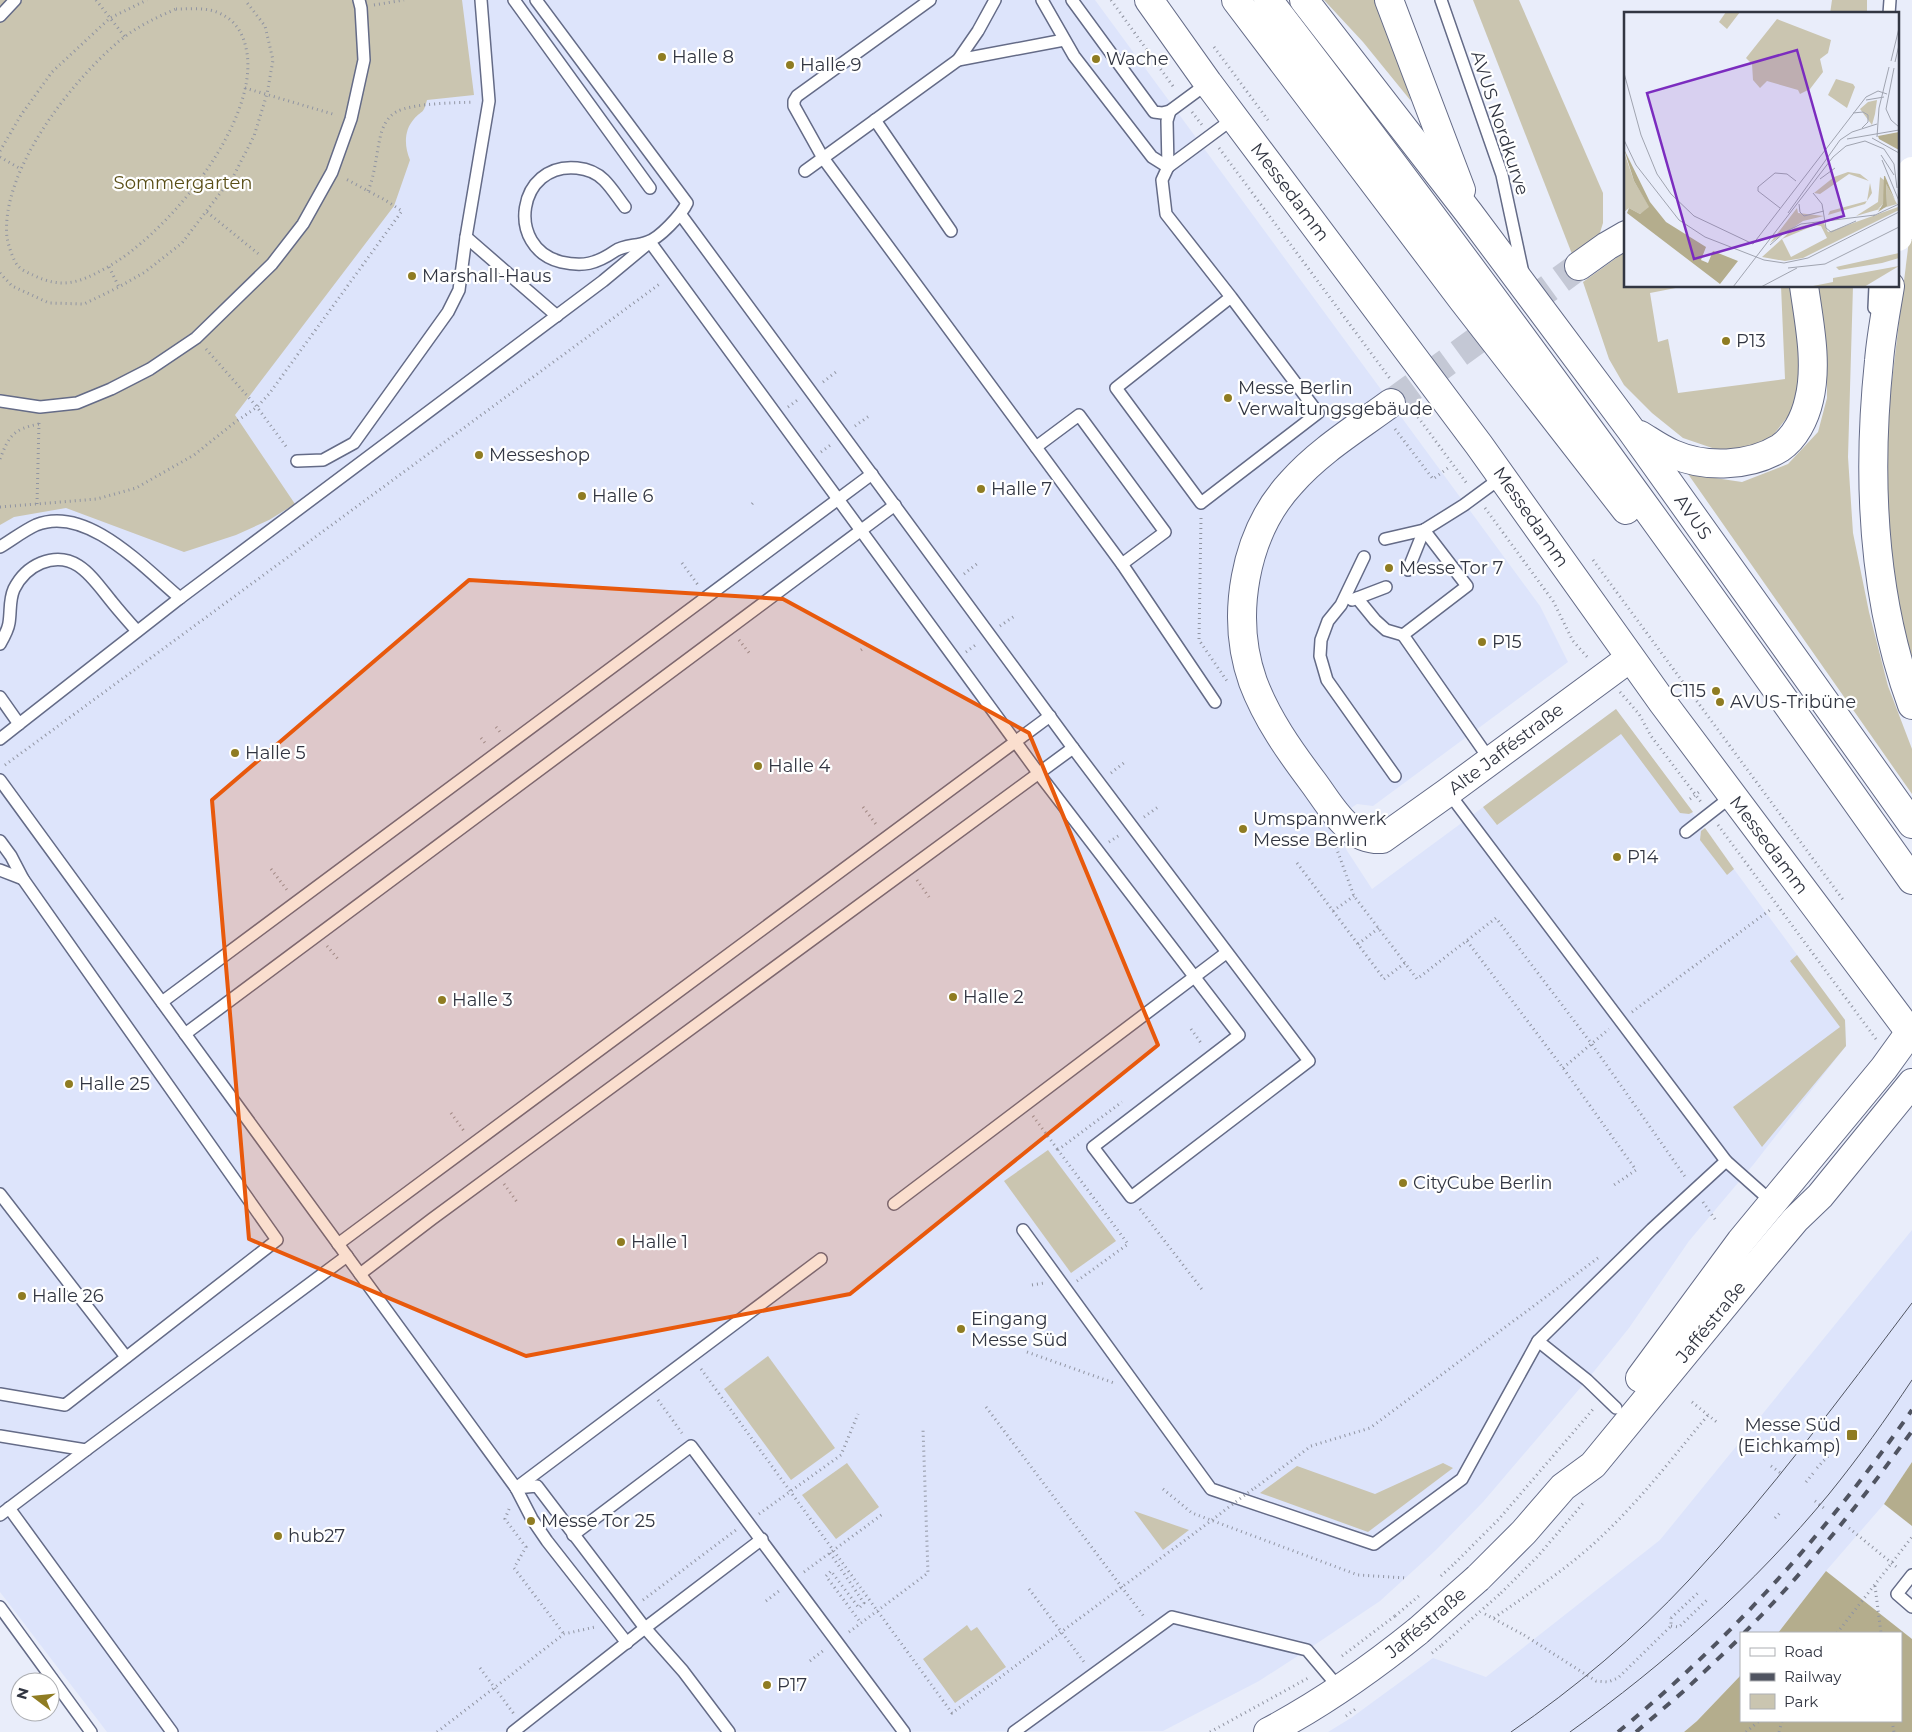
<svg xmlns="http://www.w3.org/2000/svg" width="1912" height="1732" font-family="Montserrat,sans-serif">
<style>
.built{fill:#dde4fb}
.green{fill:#cac5b0}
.forest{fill:#b4ad8d}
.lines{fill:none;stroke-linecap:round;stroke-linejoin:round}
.secondary-tunnel{stroke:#c4c8d5;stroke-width:28;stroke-dasharray:28 14;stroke-linecap:butt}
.service-casing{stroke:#646b87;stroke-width:14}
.secondary-casing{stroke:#646b87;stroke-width:30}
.motorway-casing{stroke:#646b87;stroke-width:30}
.path{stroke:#9094a1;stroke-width:3;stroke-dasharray:1 4;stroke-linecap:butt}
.service{stroke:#fff;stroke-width:11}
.secondary{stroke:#fff;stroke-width:28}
.motorway{stroke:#fff;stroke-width:28}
.tram{stroke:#505461;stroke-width:1}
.rail{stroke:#505461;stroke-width:4;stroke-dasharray:9 9;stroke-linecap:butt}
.secondary-bridge-casing{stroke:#646b87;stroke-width:30;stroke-linecap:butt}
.motorway-bridge-casing{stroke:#646b87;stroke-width:30;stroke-linecap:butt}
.path-bridge{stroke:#9094a1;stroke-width:3;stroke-dasharray:1 4;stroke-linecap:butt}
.secondary-bridge{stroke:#fff;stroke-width:28}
.motorway-bridge{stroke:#fff;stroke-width:28}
.marked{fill:#e8590c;fill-opacity:0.2;stroke:#e8590c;stroke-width:4;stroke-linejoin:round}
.poi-dot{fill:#8f7c22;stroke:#fff;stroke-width:2}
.labels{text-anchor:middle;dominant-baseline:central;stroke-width:4.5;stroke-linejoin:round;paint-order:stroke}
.poi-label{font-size:18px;fill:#323642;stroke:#fff;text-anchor:start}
.street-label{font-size:18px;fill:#323642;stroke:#fff}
.park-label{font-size:18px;fill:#594e16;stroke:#fff}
.inset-road{fill:none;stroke:#a0a4b0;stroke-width:1}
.view{fill:#7b2cbf;fill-opacity:0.15;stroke:#7b2cbf;stroke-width:2.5}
.inset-edge{fill:none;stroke:#323642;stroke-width:2.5}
</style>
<rect width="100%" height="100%" fill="#e9edfa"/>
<g class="built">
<path d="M0 0H1095L1540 606 1568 662 1373 806 1357 804 1329 823 1372 889 1616 709 1845 1020 1846 1046 1753 1165 1689 1241 1629 1328 1587 1380 1483 1502 1436 1550 1380 1601 1307 1650 1259 1681 1163 1731 107 1732 0 1592Z"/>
<path d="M1912 1230V1462L1884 1504 1826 1571 1778 1633H1741V1675L1697 1721 1684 1732H1328L1351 1718 1433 1658 1486 1677 1660 1540Z"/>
</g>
<g class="green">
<path d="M0 0H462L474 95 427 100C423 115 423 109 414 119 404 130 404 146 410 160L394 206 235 415 295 504 269 520 236 535 184 552 66 508 14 517 0 525Z"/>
<path d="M1324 0H1379L1411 101 1363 42Z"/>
<path d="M1473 0H1519L1603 193V223L1597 242 1572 254Z"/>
<path d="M1832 0H1867V14H1830Z"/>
<path d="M1909 240H1912V671L1902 639 1884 502 1888 413Z"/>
<path d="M1626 251V286H1686L1650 293 1658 342 1668 339 1678 393 1785 379 1781 286H1794L1804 371 1792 411 1771 438 1746 449 1721 451 1683 438 1652 413 1624 385 1609 359 1583 282Z"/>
<path d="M1818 286H1853L1848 457 1853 533 1869 612 1888 686 1912 749V794L1688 474 1742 482 1788 464 1818 432 1827 398V356Z"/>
<path d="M1616 709 1693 812 1689 814 1680 813 1621 734 1497 825 1483 807Z"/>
<path d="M1705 828 1734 869 1727 875 1700 840 1701 831Z"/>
<path d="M1797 955 1845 1020 1846 1046 1762 1147 1733 1107 1840 1027 1790 961Z"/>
<path d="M1048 1150 1116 1241 1071 1273 1004 1181Z"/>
<path d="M768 1356 835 1448 791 1480 724 1389Z"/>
<path d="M847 1463 879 1507 836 1539 802 1495Z"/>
<path d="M1443 1463 1453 1468 1368 1532 1260 1493 1297 1466 1375 1494Z"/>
<path d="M1134 1511 1189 1530 1163 1550Z"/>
<path d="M967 1625 971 1631 977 1627 1006 1667 955 1703 923 1659Z"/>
</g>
<g class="forest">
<path d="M1912 1462V1526L1884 1504Z"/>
<path d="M1826 1571 1912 1639V1732H1684L1697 1721 1741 1675V1721H1901V1633H1778Z"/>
</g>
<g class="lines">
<path class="secondary-tunnel" d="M1391 403 1579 266"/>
<defs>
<g id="service">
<path d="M514 0 650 188"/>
<path d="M536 0 687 203C682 214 659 239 647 242 637 246 624 245 615 251 596 264 583 267 561 262 505 248 517 162 577 168 587 169 597 173 604 180 612 188 618 198 625 207"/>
<path d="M995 0 978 31 958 60 823 158 1122 564 1215 702"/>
<path d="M1042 0 1074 56 1152 157 1168 167"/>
<path d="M1072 0 1154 112 1162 113 1170 111 1208 83"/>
<path d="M1441 0 1502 175 1523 273"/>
<path d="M1889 14 1890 0"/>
<path d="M0 16 15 0"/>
<path d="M958 60 1064 40"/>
<path d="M1170 111 1167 121 1168 167 1162 180 1166 214 1231 297 1116 388 1201 503 1318 413 1231 297"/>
<path d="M875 120 951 231"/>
<path d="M1168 167 1234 118"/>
<path d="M805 171 823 158 794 106V101L797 96 930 0"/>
<path d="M466 237 557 316"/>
<path d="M1874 308 1875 286"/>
<path d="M0 401 40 407 77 403 111 389 150 369 196 338 272 264 303 224 332 172 351 119 364 60 361 8 359 0"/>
<path d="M1036 447 1079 415 1165 532 1122 564"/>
<path d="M297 461 323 460 354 443 448 312 459 290 466 237 489 101 481 0"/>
<path d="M1424 530 1467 586 1403 635 1490 760"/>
<path d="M1385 539 1424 530 1464 505 1502 477"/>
<path d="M0 547C12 540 23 531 36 525 87 504 145 569 180 598L603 281 650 242 1039 774 1239 1035 1093 1147 1131 1197 1309 1061 1073 748 681 215"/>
<path d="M1364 557 1341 605 1328 621 1321 640 1320 656 1327 680 1395 776"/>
<path d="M1408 570 1424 530"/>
<path d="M1357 598 1375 620 1386 630 1403 635"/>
<path d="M1352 600 1386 587"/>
<path d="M0 644C4 637 8 630 9 623 11 611 9 600 14 589 20 577 29 568 41 563 76 549 93 579 112 602 120 612 128 621 137 631"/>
<path d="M0 697 19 724 180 598"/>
<path d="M0 739 19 724"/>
<path d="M0 780 516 1488 532 1519 547 1541 627 1643"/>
<path d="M1448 792 1726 1161 1772 1202"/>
<path d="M1686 832 1732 796"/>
<path d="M0 841 11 856 23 879 277 1240 65 1405 0 1394"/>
<path d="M0 870 23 879"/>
<path d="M162 1002 872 474"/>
<path d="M185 1034 895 505"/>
<path d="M0 1194 126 1357"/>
<path d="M894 1204 1226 953"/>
<path d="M1023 1230 1211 1489 1374 1544 1462 1479 1538 1341 1587 1380 1616 1408"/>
<path d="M338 1244 1050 716"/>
<path d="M360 1274 432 1219 1073 748"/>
<path d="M1538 1341 1652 1229 1726 1161"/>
<path d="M0 1436 86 1450 347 1256"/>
<path d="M516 1488 821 1259"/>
<path d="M516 1488 537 1486 645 1628 683 1671 729 1732"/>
<path d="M9 1508 172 1732"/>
<path d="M0 1515 86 1450"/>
<path d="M573 1535 691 1446 904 1732"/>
<path d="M1912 1575 1897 1594 1912 1607"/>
<path d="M0 1607 91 1732"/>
<path d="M513 1732 645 1628 762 1539"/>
<path d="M1014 1732 1172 1617 1307 1650 1340 1689"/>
</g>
<g id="secondary">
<path d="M1149 0 1208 83 1479 445 1663 703 1912 1035"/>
<path d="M1579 266 1607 246 1626 235"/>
<path d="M1391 403C1357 428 1319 451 1291 483 1244 534 1230 617 1253 682 1267 719 1289 750 1313 782 1331 806 1348 841 1382 839L1448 792 1630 658"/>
<path d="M1640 1378 1741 1241 1884 1068 1910 1032"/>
<path d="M1478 1578 1524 1532 1563 1487 1593 1465 1763 1258 1795 1220 1820 1196 1912 1083"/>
<path d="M1268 1732C1321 1704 1371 1669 1418 1631"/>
</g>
<g id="motorway">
<path d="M1236 0 1462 299 1626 510"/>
<path d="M1268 0C1490 288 1702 583 1912 880"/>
<path d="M1304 0 1469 213 1631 430 1912 824"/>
<path d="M1389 0 1461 190"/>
<path d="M1890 286C1886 311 1881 336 1879 361 1867 476 1872 596 1912 705"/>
<path d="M1640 435C1650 441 1661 449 1673 454 1705 468 1749 467 1780 448 1795 438 1805 418 1809 400 1818 364 1809 322 1804 286"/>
</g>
</defs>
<use href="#service" class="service-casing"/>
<use href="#secondary" class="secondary-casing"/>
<use href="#motorway" class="motorway-casing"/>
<g class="path">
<path d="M96 0 125 37"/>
<path d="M1111 0 1175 89"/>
<path d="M374 5 404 0"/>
<path d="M176 9C190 9 206 7 219 13 237 21 244 35 247 53 258 125 164 238 104 269 79 283 61 289 33 275 29 273 23 271 19 267 13 261 9 247 7 238 0 172 70 83 118 42 136 27 155 18 176 9Z"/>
<path d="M1214 47 1268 120"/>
<path d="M245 88 336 115"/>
<path d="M1192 112 1202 125"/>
<path d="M1219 148 1391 380"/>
<path d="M0 151 21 115 52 72 110 18 147 0"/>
<path d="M0 157 19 168"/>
<path d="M368 191C375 174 376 156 380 138 382 128 387 117 396 112 412 103 455 103 474 102"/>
<path d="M207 212 261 256"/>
<path d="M109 267 119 287"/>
<path d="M0 273 12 286 49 303 84 304 119 287 145 272 182 243 234 175 254 136 267 94 273 60 265 26 245 0"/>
<path d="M206 349 257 407 288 449"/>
<path d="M823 382 836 372"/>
<path d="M788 407 799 399"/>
<path d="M1412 409 1468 485"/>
<path d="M855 426 869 416"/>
<path d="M1395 429 1433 479 1448 468"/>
<path d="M821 452 832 444"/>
<path d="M0 459C9 436 13 429 39 424"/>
<path d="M37 504 39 422"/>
<path d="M752 504 755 501"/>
<path d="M0 507 97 499 136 488 194 455 234 423 257 407 269 394 402 211 385 200 344 178"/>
<path d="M1485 508 1553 601 1573 641 1589 659"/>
<path d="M1201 518 1199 640 1227 681"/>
<path d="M1593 560 1844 901"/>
<path d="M682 563 698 585"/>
<path d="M964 574 978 563"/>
<path d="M1000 626 1016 615"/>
<path d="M739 640 750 654"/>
<path d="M861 650 864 648"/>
<path d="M966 652 977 644"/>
<path d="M1620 692 1639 714 1651 736 1701 802"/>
<path d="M496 727 500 732"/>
<path d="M481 738 485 743"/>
<path d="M5 765 661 283"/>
<path d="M1111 773 1125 762"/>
<path d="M1690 799 1699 792"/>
<path d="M863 807 878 827"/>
<path d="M1144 817 1158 807"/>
<path d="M1718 825 1876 1039"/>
<path d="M1109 842 1121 834"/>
<path d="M1336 847 1354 896 1417 979 1496 918 1591 1043 1686 1178"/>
<path d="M1297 863 1384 979 1405 963"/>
<path d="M271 869 287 890"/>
<path d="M917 880 929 897"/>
<path d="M1333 911 1354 896"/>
<path d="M1467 941 1563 1068 1636 1170 1614 1185"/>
<path d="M1358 944 1379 928"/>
<path d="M327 946 338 959"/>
<path d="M1632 1012 1770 910"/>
<path d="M1191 1029 1201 1043 1199 1045"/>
<path d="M1563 1068 1609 1029"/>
<path d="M451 1113 464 1131"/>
<path d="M1033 1116 1058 1150"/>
<path d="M504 1184 517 1202"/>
<path d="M1703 1202 1717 1222"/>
<path d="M1140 1209 1204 1292"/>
<path d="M1077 1281 1128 1244 1058 1150 1122 1102"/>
<path d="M1032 1285 1044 1283"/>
<path d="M1027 1352 1114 1383"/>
<path d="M701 1369 952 1713 1196 1532"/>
<path d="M658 1400 682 1433"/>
<path d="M1692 1402 1719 1424"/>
<path d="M986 1407 1145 1618"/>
<path d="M1771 1466 1782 1474"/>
<path d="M1817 1468 1828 1456"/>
<path d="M1806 1482 1815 1471"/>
<path d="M1255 1488 1311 1446 1370 1428 1598 1258"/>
<path d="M1163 1489 1192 1513 1358 1575 1407 1578"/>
<path d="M1815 1501 1825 1509"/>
<path d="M509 1509 505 1519 526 1547 514 1568 564 1634"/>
<path d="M759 1514 841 1455 858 1414"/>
<path d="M1775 1518 1781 1512"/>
<path d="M1849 1528 1899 1569"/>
<path d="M830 1553 864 1603 859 1608 831 1571 826 1576 861 1623"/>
<path d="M1455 1563 1499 1519 1595 1407"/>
<path d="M804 1572 884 1513"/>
<path d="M1875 1586 1881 1633"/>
<path d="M1029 1589 1084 1662"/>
<path d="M1501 1593 1538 1556 1585 1501"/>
<path d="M643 1600 736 1530"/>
<path d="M766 1601 779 1591"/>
<path d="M1485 1614 1524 1635"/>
<path d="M1494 1618C1531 1592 1570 1567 1603 1535 1642 1498 1674 1456 1708 1415"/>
<path d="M1671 1618 1699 1592"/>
<path d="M1671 1626 1679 1627 1707 1600"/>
<path d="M849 1632 928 1573 923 1429"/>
<path d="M1837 1633 1912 1537"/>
<path d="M1432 1653 1442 1645"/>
<path d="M1342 1656 1395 1616"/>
<path d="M810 1661 824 1650"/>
<path d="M480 1668 514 1714"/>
<path d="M1346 1716 1357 1708"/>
<path d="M1892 1721 1894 1732"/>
<path d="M437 1732 564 1634 595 1627"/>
<path d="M1210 1732 1310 1677"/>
<path d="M1746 1732 1759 1721"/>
<path d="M1779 1732 1782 1721"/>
</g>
<use href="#service" class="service"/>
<use href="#secondary" class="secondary"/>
<use href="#motorway" class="motorway"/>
<g class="tram">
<path d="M1511 1732C1575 1688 1636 1637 1689 1580 1770 1493 1841 1397 1912 1303"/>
<path d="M1570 1732C1665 1664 1754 1585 1829 1494 1859 1457 1886 1419 1912 1380"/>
</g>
<g class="rail">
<path d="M1744 1633C1806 1571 1861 1502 1912 1431"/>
<path d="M1618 1732C1732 1638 1827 1532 1912 1410"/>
<path d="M1636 1732 1685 1690 1741 1637"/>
</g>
<defs>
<path id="secondary-bridge" d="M1418 1631 1478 1578"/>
<path id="motorway-bridge" d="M1898 237 1912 171"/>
</defs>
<use href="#secondary-bridge" class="secondary-bridge-casing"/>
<use href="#motorway-bridge" class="motorway-bridge-casing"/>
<g class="path-bridge">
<path d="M1196 1532 1253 1489"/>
<path d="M1441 1576 1455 1563"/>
<path d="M1395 1616 1420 1595"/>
<path d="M1524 1635 1596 1681 1608 1682 1618 1678 1671 1626V1618"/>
<path d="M1442 1645 1501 1593"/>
</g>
<use href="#secondary-bridge" class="secondary-bridge"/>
<use href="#motorway-bridge" class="motorway-bridge"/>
</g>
<path class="marked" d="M469 580 783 599 1029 733 1158 1045 850 1294 526 1356 249 1239 212 800Z"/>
<g class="poi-dot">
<circle cx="662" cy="57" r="5"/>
<circle cx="1096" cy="59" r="5"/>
<circle cx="790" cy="65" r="5"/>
<circle cx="412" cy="276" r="5"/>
<circle cx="1726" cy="341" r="5"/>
<circle cx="1228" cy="398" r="5"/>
<circle cx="479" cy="455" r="5"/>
<circle cx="981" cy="489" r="5"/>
<circle cx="582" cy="496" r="5"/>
<circle cx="1389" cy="568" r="5"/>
<circle cx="1482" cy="642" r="5"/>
<circle cx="1716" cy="691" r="5"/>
<circle cx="1720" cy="702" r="5"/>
<circle cx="235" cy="753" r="5"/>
<circle cx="758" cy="766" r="5"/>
<circle cx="1243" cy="829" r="5"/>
<circle cx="1617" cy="857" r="5"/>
<circle cx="953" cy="997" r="5"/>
<circle cx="442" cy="1000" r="5"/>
<circle cx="69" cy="1084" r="5"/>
<circle cx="1403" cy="1183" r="5"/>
<circle cx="621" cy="1242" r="5"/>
<circle cx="22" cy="1296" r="5"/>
<circle cx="961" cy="1329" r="5"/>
<rect x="1846" y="1429" width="12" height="12" rx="2.5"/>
<circle cx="531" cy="1521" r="5"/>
<circle cx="278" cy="1536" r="5"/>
<circle cx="767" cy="1685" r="5"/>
</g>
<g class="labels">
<g class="poi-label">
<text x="672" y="57">Halle 8</text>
<text x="1106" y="59">Wache</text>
<text x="800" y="65">Halle 9</text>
<text x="422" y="276">Marshall-Haus</text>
<text x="1736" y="341">P13</text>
<text x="1238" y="388">Messe Berlin<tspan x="1238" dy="21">Verwaltungsgebäude</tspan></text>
<text x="489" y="455">Messeshop</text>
<text x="991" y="489">Halle 7</text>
<text x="592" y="496">Halle 6</text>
<text x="1399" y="568">Messe Tor 7</text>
<text x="1492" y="642">P15</text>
<text x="1706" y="691" text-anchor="end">C115</text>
<text x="1730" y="702">AVUS-Tribüne</text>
<text x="245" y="753">Halle 5</text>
<text x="768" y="766">Halle 4</text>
<text x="1253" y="819">Umspannwerk<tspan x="1253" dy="21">Messe Berlin</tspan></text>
<text x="1627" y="857">P14</text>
<text x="963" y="997">Halle 2</text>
<text x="452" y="1000">Halle 3</text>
<text x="79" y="1084">Halle 25</text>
<text x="1413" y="1183">CityCube Berlin</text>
<text x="631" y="1242">Halle 1</text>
<text x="32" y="1296">Halle 26</text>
<text x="971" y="1319">Eingang<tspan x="971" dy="21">Messe Süd</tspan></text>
<text x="1841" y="1425" text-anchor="end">Messe Süd<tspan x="1841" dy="21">(Eichkamp)</tspan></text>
<text x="541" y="1521">Messe Tor 25</text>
<text x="288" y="1536">hub27</text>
<text x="777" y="1685">P17</text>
</g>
<g class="street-label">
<text transform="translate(1500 123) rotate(72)">AVUS Nordkurve</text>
<text transform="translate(1290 192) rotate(53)">Messedamm</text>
<text transform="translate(1531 517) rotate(55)">Messedamm</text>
<text transform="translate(1693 517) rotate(55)">AVUS</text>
<text transform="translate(1506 749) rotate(-37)">Alte Jafféstraße</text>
<text transform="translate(1769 845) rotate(53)">Messedamm</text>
<text transform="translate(1711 1322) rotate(-51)">Jafféstraße</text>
<text transform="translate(1426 1623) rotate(-40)">Jafféstraße</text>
</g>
<g class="park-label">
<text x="183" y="183">Sommergarten</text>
</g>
</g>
<g transform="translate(1624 12)">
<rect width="275" height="275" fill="#e9edfa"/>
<path d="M102 0H116L103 17 95 10ZM153 7 207 28 204 41 196 47 199 60 186 77 176 82 174 78 143 69 136 76 129 68 128 52 122 46ZM212 67 229 72 231 75 223 96 204 83ZM253 88 251 102 248 113 236 97 244 90ZM0 140 10 169 26 196 16 202 5 196 0 200ZM224 160 236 162 245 169 225 162 196 182 190 181 210 165ZM256 165 260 168V184L259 192 254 197 263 194 262 172 273 192 232 204 254 190ZM246 171 248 181 241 192 204 203 206 199 243 189ZM274 195 275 198 179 246 161 249 138 245 170 216 199 209 204 220ZM191 213 197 214 203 226 167 245 158 227ZM173 196 174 201 200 204 179 209 146 231ZM275 241V246L258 251 215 258 212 255ZM275 254 240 275 189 274 209 270V266Z" fill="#cac5b0" fill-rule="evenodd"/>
<path d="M275 120V138L255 127 254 124ZM0 137 26 190 42 210 82 235 77 248 84 251 89 239 114 249 96 272 3 201 5 196 16 202 25 195 10 169ZM260 164H261L271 188 262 172 263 194 254 200 259 192Z" fill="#b4ad8d"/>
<path class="inset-road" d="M267 49 275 16M271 50 275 33M270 56 262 97 267 108 275 115M0 61 17 123 33 162 47 182 70 204 129 232 242 85 254 79 263 82M242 88 260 85M229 101 239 100 244 103V110L238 116M253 125 255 96 265 55M248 126 275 141M223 127 275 118M0 128 12 153 55 208 81 225 140 248 160 251 184 246 275 200M257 143 270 163M258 148 275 189M196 167 211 156M189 181 198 192 202 216 207 220M175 192 176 200 180 204 200 199M156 196 134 179V175L151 161 163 162 172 169M164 201 216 128 228 120 253 112M249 204 275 192M207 220 232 209M146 233 161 220 177 212 251 203M164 256 201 252 275 215M109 275 209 145 222 134 241 129 260 137 270 152 273 176M137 275 173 256"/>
<path class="view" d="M173 38 220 204 70 247 23 81Z"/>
<rect width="275" height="275" class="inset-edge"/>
</g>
<rect x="1740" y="1632" width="162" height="90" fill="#ffffff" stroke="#adafb3"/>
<rect x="1750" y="1648" width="25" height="8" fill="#ffffff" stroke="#adafb3"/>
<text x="1784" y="1657" font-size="15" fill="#323642">Road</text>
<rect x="1750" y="1673" width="25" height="8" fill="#505461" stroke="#adafb3"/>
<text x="1784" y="1682" font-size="15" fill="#323642">Railway</text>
<rect x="1750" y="1694" width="25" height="15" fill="#cac5b0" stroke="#adafb3"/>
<text x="1784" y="1707" font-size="15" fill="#323642">Park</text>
<g transform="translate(35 1697) rotate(286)"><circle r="24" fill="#ffffff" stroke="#adafb3"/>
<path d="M0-4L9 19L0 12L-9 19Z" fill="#8f7c22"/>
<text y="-8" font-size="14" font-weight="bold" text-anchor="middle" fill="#323642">N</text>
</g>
</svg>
